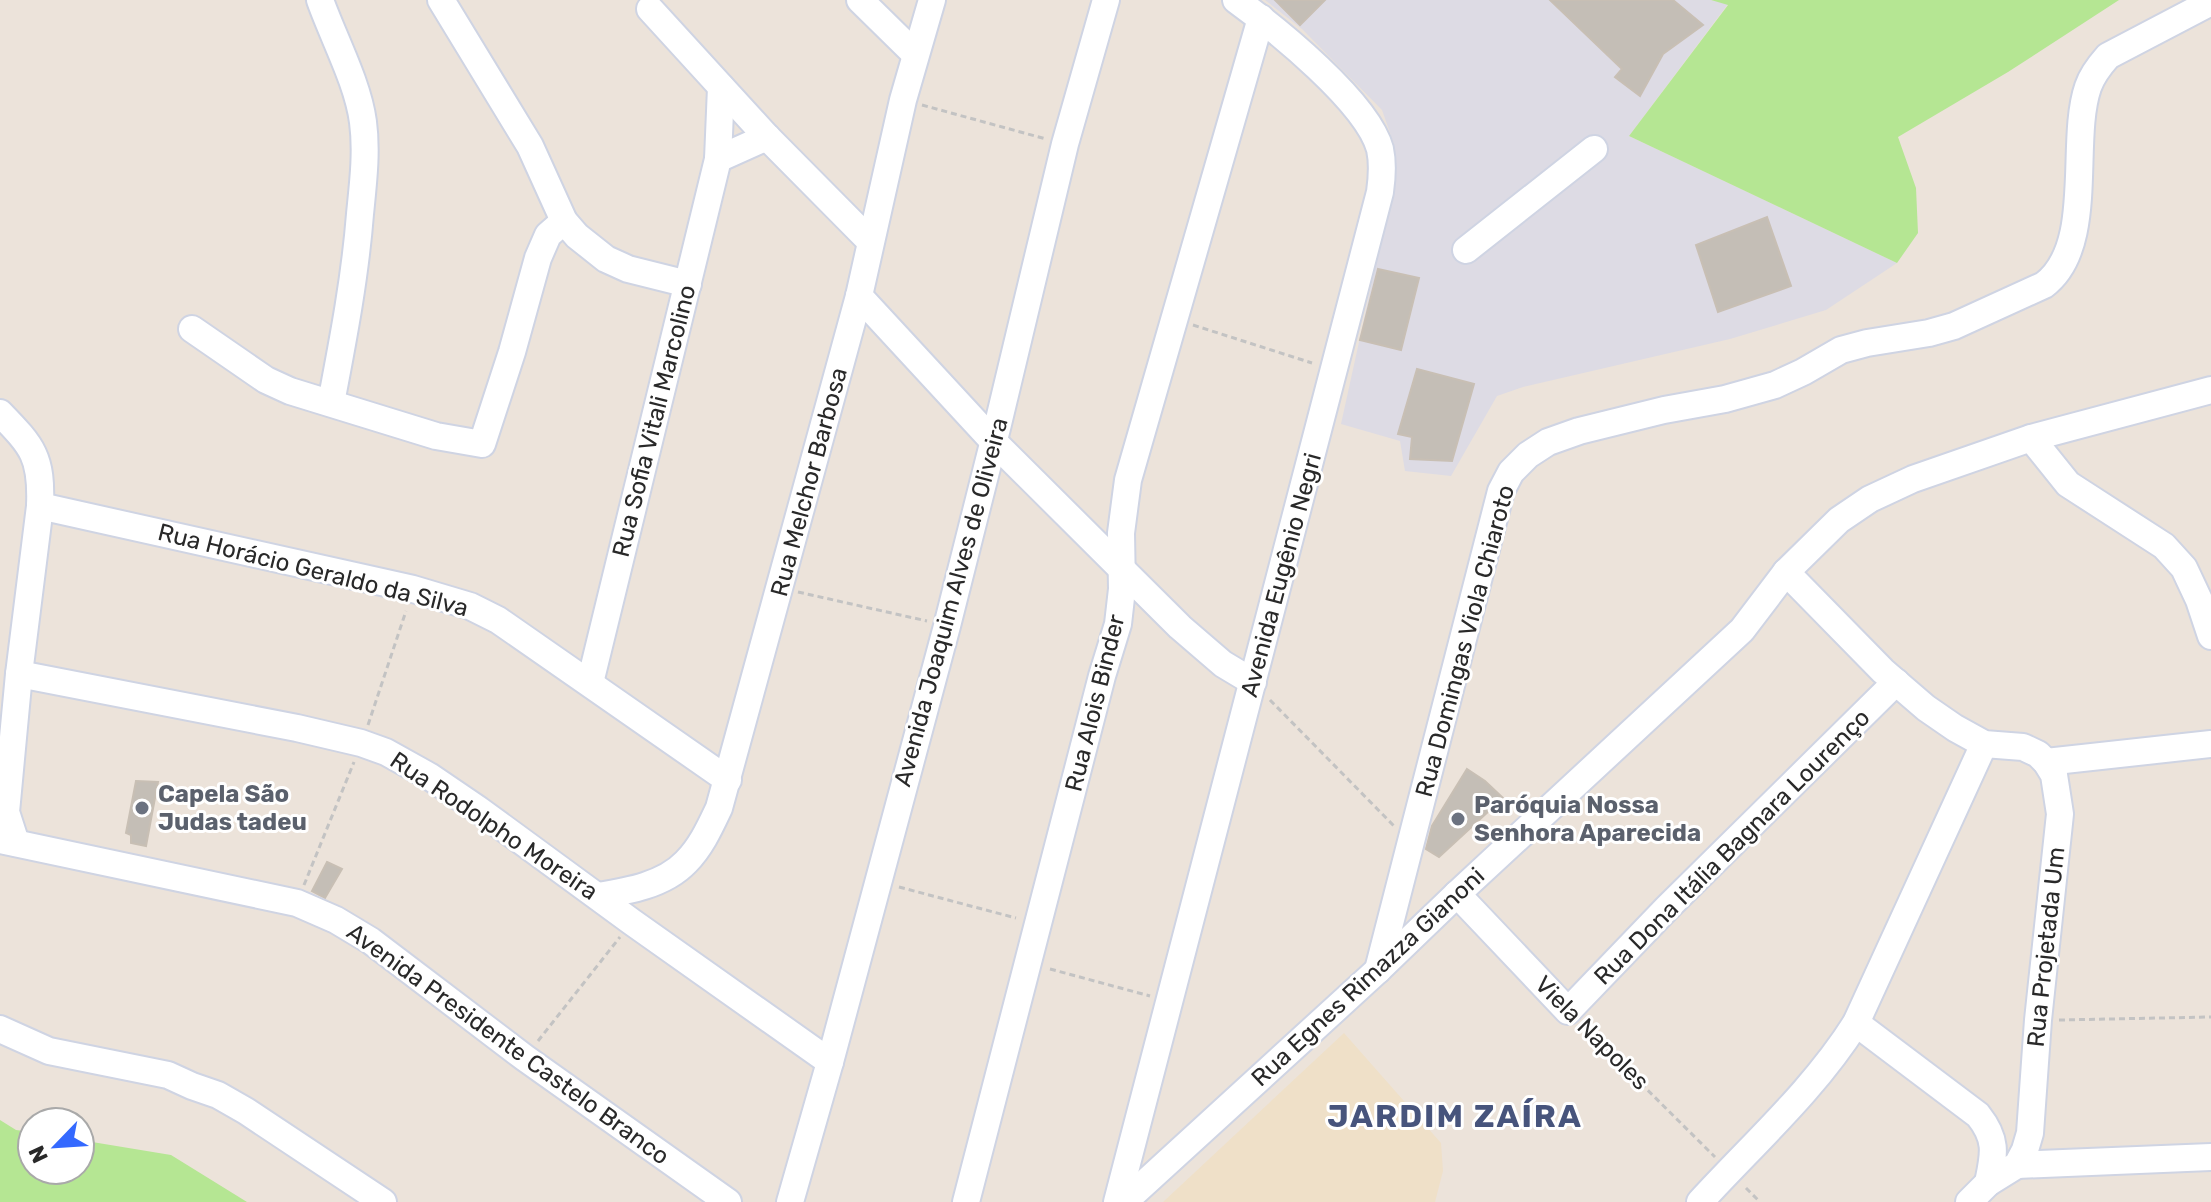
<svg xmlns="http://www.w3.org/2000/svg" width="2211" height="1202" font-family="Rubik,sans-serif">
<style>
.industrial{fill:#dddbe4}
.education{fill:#efe0c8}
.green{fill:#b5e693}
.building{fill:#c4beb6;stroke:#c8bfb4;stroke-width:2}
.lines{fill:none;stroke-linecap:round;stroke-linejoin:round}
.minor-casing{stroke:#cfd4e3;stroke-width:30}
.path{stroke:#c3c3c3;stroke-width:3;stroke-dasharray:6 4;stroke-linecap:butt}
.minor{stroke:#fff;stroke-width:26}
.worship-dot{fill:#6b7280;stroke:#fff;stroke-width:3}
.labels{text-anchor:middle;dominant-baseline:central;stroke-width:6;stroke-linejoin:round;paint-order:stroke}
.street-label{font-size:24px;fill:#292929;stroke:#fff}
.worship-label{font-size:24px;font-weight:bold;fill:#5b616d;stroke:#fff;text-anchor:start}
.district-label{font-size:32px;font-weight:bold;letter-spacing:2px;fill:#47547c;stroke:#fff}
</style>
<rect width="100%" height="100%" fill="#ece3da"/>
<path class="industrial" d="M1265 0H1711L1728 4 1629 136 1897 263 1826 310 1730 339 1523 387 1497 396 1451 476 1405 471 1400 441 1341 424 1395 178 1394 144 1382 110 1302 29Z"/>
<path class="education" d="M1344 1033 1441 1143 1443 1171 1435 1202H1163Z"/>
<g class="green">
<path d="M1711 0H2119L2008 72 1898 137 1916 188 1918 233 1897 263 1629 136 1728 5Z"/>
<path d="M0 1120 16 1130 32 1132V1170H80V1140L171 1155 247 1202H0Z"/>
</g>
<g class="building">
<path d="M1275 0H1325L1300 25Z"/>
<path d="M1550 0H1673L1703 25 1663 54 1640 96 1615 77 1622 69Z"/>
<path d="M1767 217 1791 286 1718 312 1696 245Z"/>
<path d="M1378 269 1419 278 1401 350 1360 340Z"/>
<path d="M1417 369 1474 384 1452 461 1410 459 1412 437 1398 434Z"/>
<path d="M1467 769 1485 781 1503 798 1439 857 1426 849 1432 826Z"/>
<path d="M136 781 158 782 146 846 131 843V835L126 833Z"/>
<path d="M327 862 342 869 325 898 312 891Z"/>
</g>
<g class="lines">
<defs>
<g id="minor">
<path d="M320 0C333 37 358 83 363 122 367 152 363 184 360 214 355 278 343 340 331 403"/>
<path d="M441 0 530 146 564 221 577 236 606 259 628 269 688 284"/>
<path d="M860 0 915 54"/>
<path d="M650 9 767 137 870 241"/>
<path d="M718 159 767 137"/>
<path d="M1466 250 1594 149"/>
<path d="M859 296 993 441 1180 627 1223 664 1253 682"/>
<path d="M192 329 266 380 290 391 436 436 482 444 512 352 538 258 548 235 564 221"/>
<path d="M0 413C33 447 42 457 40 506L19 674 6 812 16 843"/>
<path d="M2031 438 2068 484 2164 546 2184 568 2199 600 2211 636"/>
<path d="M40 506 413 589 470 606 498 620 728 780"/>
<path d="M1786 572 1883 671 1926 708 1955 728 1984 744 2023 747 2038 754 2046 762 2054 775 2060 814 2038 1020 2030 1133 2025 1150 2017 1165 1988 1183 1969 1202"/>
<path d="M19 674 297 728 361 743 386 752 429 776 479 810 632 922 830 1062"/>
<path d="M590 683 718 159 721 87"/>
<path d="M2046 762 2211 744"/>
<path d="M0 840 297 903 336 920 371 941 525 1058 728 1202"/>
<path d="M1457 894 1568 1011 1667 908 1896 682"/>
<path d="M598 896C628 891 664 885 686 862 701 847 710 827 719 808L859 296 903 100 932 0"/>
<path d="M1378 970 1501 491 1511 472 1528 455 1548 442 1579 431 1664 410 1725 399 1775 385 1803 372 1841 350 1867 343 1929 333 1954 326 2044 285C2096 246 2069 142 2088 87 2092 75 2100 65 2108 56L2211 2"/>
<path d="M1856 1023 1978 1115C1998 1140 1994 1154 1988 1183"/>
<path d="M0 1029 49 1051 168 1075 192 1086 218 1095 246 1111 383 1202"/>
<path d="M2017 1165 2211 1157"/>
<path d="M790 1202 830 1062 947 626 998 424 1065 144 1106 0"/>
<path d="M966 1202 1102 676 1118 624 1122 589 1121 533 1128 480 1261 18"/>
<path d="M1117 1202 1380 192C1382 178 1383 163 1380 149 1367 102 1276 29 1236 0"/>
<path d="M1124 1202 1378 970 1457 894 1742 630 1786 572 1839 520 1870 499 1913 479 2031 438 2211 390"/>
<path d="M1700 1202C1753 1144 1814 1090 1856 1023L1984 744"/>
</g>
</defs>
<use href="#minor" class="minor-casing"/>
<g class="path">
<path d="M922 105 1046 139"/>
<path d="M1193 325 1312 363"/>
<path d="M798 592 927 621"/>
<path d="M1270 700 1394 826"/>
<path d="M368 725 406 611"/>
<path d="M304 885 354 762"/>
<path d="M899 887 1016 918"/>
<path d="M1050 969 1150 996"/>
<path d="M2059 1020 2211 1017"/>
<path d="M1584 1027 1715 1157"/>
<path d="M538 1041 620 937"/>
<path d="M1746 1188 1760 1202"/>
</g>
<use href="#minor" class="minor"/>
</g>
<g class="worship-dot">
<circle cx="142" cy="808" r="8"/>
<circle cx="1458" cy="819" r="8"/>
</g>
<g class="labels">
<g class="street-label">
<text transform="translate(654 421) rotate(-76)">Rua Sofia Vitali Marcolino</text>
<text transform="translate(809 482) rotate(-75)">Rua Melchor Barbosa</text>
<text transform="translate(313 570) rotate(14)">Rua Horácio Geraldo da Silva</text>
<text transform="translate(1281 575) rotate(-75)">Avenida Eugênio Negri</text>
<text transform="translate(951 602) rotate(-75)">Avenida Joaquim Alves de Oliveira</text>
<text transform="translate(1465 641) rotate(-75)">Rua Domingas Viola Chiaroto</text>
<text transform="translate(1095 703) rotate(-76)">Rua Alois Binder</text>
<text transform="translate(494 826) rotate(34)">Rua Rodolpho Moreira</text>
<text transform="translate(1732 847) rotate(-45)">Rua Dona Itália Bagnara Lourenço</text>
<text transform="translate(2046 947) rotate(-84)">Rua Projetada Um</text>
<text transform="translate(1368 977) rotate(-43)">Rua Egnes Rimazza Gianoni</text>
<text transform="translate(1592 1033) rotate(45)">Viela Napoles</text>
<text transform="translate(508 1044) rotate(36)">Avenida Presidente Castelo Branco</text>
</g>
<g class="worship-label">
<text x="158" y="794">Capela São<tspan x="158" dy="28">Judas tadeu</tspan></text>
<text x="1474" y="805">Paróquia Nossa<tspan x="1474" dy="28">Senhora Aparecida</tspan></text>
</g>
<g class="district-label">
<text x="1455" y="1116">JARDIM ZAÍRA</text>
</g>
</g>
<g transform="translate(56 1146) rotate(245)"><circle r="38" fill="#ffffff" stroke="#a9a9a9" stroke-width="2"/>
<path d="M0-6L14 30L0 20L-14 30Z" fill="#3469ff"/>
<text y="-12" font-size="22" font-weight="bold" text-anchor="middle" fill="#292929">N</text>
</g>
</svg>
